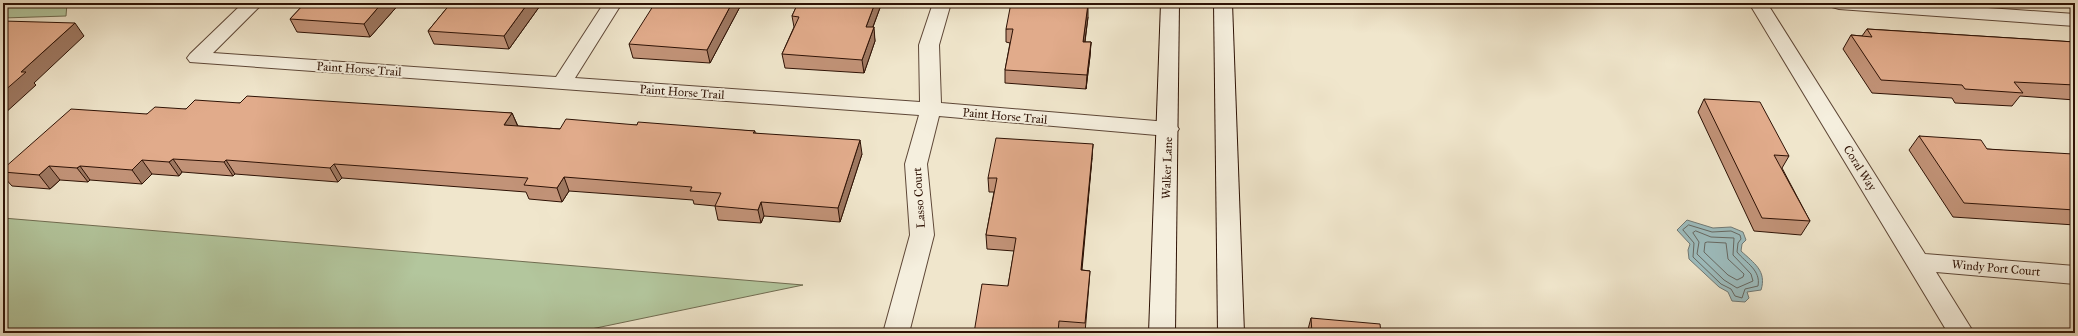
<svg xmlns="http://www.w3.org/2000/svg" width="2078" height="336" font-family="'IM FELL Great Primer',serif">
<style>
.green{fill:#b3c69d;stroke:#706c51}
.water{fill:#9dbdbf;stroke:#717975}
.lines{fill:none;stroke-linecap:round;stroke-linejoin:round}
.shore{stroke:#666862;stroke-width:1}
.street-casing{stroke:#5e4737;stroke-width:2}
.secondary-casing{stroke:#2e1205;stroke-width:2}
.street{fill:#f5efde;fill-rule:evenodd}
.secondary{fill:#f5efde;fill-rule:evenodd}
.wall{fill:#c29378;stroke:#2e1205}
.shaded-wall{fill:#9e7861;stroke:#2e1205}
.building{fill:#e1ab8b;stroke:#2e1205}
.labels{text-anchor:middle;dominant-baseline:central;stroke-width:4;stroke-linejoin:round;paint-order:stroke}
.street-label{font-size:12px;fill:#2e1205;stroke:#f5efde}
</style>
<rect width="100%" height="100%" fill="#f0e6cc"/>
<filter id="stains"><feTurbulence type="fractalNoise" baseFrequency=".005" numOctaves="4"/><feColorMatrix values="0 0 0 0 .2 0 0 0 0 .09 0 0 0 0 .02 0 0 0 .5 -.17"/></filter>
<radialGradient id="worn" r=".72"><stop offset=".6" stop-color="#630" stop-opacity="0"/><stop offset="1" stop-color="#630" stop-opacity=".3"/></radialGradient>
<g class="green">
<path d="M3 3H67L66 16 3 18Z"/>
<path d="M3 218 803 285 572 333H3Z"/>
</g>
<path class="water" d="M1687 220 1713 228 1731 227 1743 232 1746 240 1742 244 1741 251C1754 263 1767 271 1761 290L1747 292 1749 298 1745 302 1732 301 1728 292 1719 287 1689 259 1688 250 1690 244 1677 230Z"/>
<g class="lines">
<g class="shore">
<path d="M1689 225 1712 232 1731 231 1740 235 1741 239 1738 243 1737 252C1746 263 1761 270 1758 286L1745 289 1742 298 1735 296 1731 289 1721 284 1693 257 1694 243 1683 230Z"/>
<path d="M1696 231 1711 237 1734 238 1733 255 1751 274 1753 281 1737 288 1724 280 1697 254 1699 242 1693 233Z"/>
<path d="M1708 242 1726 243 1728 259 1744 274 1743 277 1737 280 1728 275 1704 252 1705 243Z"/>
</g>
<defs>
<g id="street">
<path d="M243 3H263L213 53 556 77 604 3H622L575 78 920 102 919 45 933 3H951L939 45 941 103 1168 122 1175 124 1179 129 1175 134 1168 136 939 116 927 164 934 235 909 333H883L910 235 905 164 919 115 190 62 187 58 190 54Z"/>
<path d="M1749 3H1767L1925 254 2075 266V284L1936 272 1974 333H1948Z"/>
<path d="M1830 3H1917L2075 14V26L1839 9 1832 7Z"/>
</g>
<g id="secondary">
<path d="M1161 3H1179L1175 333H1149Z"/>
<path d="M1214 3H1232L1244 333H1218Z"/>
</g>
</defs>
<use href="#street" class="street-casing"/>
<use href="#secondary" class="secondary-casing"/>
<use href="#street" class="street"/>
<use href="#secondary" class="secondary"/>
</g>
<g class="wall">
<path d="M305 3H400L370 37 297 32 290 19Z"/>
<path d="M451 3H542L509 49 434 44 428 31Z"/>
<path d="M742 3 710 63 633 58 629 44Z"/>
<path d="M798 3H881V5L873 27 875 41 864 73 785 68 782 54 794 27 792 16Z"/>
<path d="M1088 17 1085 42H1091L1090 56 1086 89 1005 83V70L1010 43 1006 42V29Z"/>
<path d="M1867 29 2075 42V100L2020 96 2012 106 1955 103 1952 98 1872 93 1843 49 1851 35 1862 36Z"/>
<path d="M1704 99 1789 156 1782 168 1810 221 1801 235 1754 231 1698 112Z"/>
<path d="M240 103 512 113 518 126 560 129 637 125 755 131V133L862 154 840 222 764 216 761 223 718 220 715 206 694 204 693 200 569 191 562 202 529 199 526 192 342 178 338 182 235 174 233 176 182 172 179 176 152 174 142 184 90 180 88 182 60 180 50 189 12 186 3 176V169L147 114 186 109Z"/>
<path d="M1919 136 1987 149 2075 157V225L1953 217 1909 150Z"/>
<path d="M1092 158 1082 270 1090 271 1089 284 1085 333H974L1008 286 1014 251 987 249 986 235 994 192H989L988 178Z"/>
<path d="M1311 318 1381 333H1307Z"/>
<path d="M2075 327V333H2058L2060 331 2070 332Z"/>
</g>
<g class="shaded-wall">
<path d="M382 3H400L370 37 364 24Z"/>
<path d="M528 3H542L509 49 504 36Z"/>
<path d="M732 3H742L710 63 707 50Z"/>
<path d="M875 3H881V5L868 40 866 27Z"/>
<path d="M1088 4V17L1083 55V42Z"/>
<path d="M75 23 84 36 34 83 36 85 3 115V92L21 72Z"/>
<path d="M874 27 875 41 864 73 862 60Z"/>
<path d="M1091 42 1090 56 1086 89 1087 75Z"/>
<path d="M512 113 518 127 504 125Z"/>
<path d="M860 140 862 154 840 222 838 208Z"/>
<path d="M1093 144 1092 158 1080 284 1081 270Z"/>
<path d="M173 159 182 172 179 176 169 162Z"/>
<path d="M142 160 152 174 142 184 132 170Z"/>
<path d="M226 160 235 174 233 176 224 162Z"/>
<path d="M334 164 342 178 338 182 330 168Z"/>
<path d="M49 166 60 180 50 189 39 175Z"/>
<path d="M80 166 90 180 88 182 77 168Z"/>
<path d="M564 177 569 191 562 202 557 188Z"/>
<path d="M761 202 764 216 761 223 758 210Z"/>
</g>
<g class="building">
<path d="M305 3H382L364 24 290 19Z"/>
<path d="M451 3H528L504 36 428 31Z"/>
<path d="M655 3H732L707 50 629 44Z"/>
<path d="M798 3H875L866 27H874L862 60 782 54 799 17 792 16Z"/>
<path d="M1011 3 1088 4 1083 42H1091L1087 75 1005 70 1013 29H1006Z"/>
<path d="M3 21 75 23 21 72H26L3 92Z"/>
<path d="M1867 29 2075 42V85L2014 82 2023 93 1965 89 1962 85 1881 80 1851 35 1872 37Z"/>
<path d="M247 96 512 113 504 125 560 129 566 119 637 125 638 122 755 131 753 133 860 140 838 208 761 202 758 210 715 206 721 193 690 191 692 187 564 177 557 188 524 185 528 178 334 164 330 168 226 160 224 162 173 159 169 162 142 160 132 170 80 166 77 168 49 166 39 175 3 172V169L71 109 147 114 155 107 186 109 195 100 240 103Z"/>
<path d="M1704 99 1760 102 1789 156 1774 155 1810 221 1762 218Z"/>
<path d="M1919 136 1981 140 1987 149 2073 154 2075 157V210L1964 203Z"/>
<path d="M996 138 1093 144 1081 270 1090 271 1085 323 1059 321 1058 333H974L982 284 1008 286 1016 238 986 235 997 178H988Z"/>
<path d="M1311 318 1380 324 1381 333H1312Z"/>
<path d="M2060 331 2075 333H2061Z"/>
</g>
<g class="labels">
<g class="street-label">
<text transform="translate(359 69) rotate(4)">Paint Horse Trail</text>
<text transform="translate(682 92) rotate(4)">Paint Horse Trail</text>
<text transform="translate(1005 116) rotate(5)">Paint Horse Trail</text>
<text transform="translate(1167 168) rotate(-88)">Walker Lane</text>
<text transform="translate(1860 168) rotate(58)">Coral Way</text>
<text transform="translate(919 198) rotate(-94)">Lasso Court</text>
<text transform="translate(1996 268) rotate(5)">Windy Port Court</text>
</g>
</g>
<rect width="2078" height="336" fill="none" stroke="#f0e6cc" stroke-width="16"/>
<rect x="4" y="4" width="2070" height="328" fill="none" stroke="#2e1205" stroke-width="2"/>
<rect x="8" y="8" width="2062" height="320" fill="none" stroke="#2e1205"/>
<rect width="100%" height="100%" filter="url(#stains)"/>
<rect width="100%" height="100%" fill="url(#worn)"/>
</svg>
